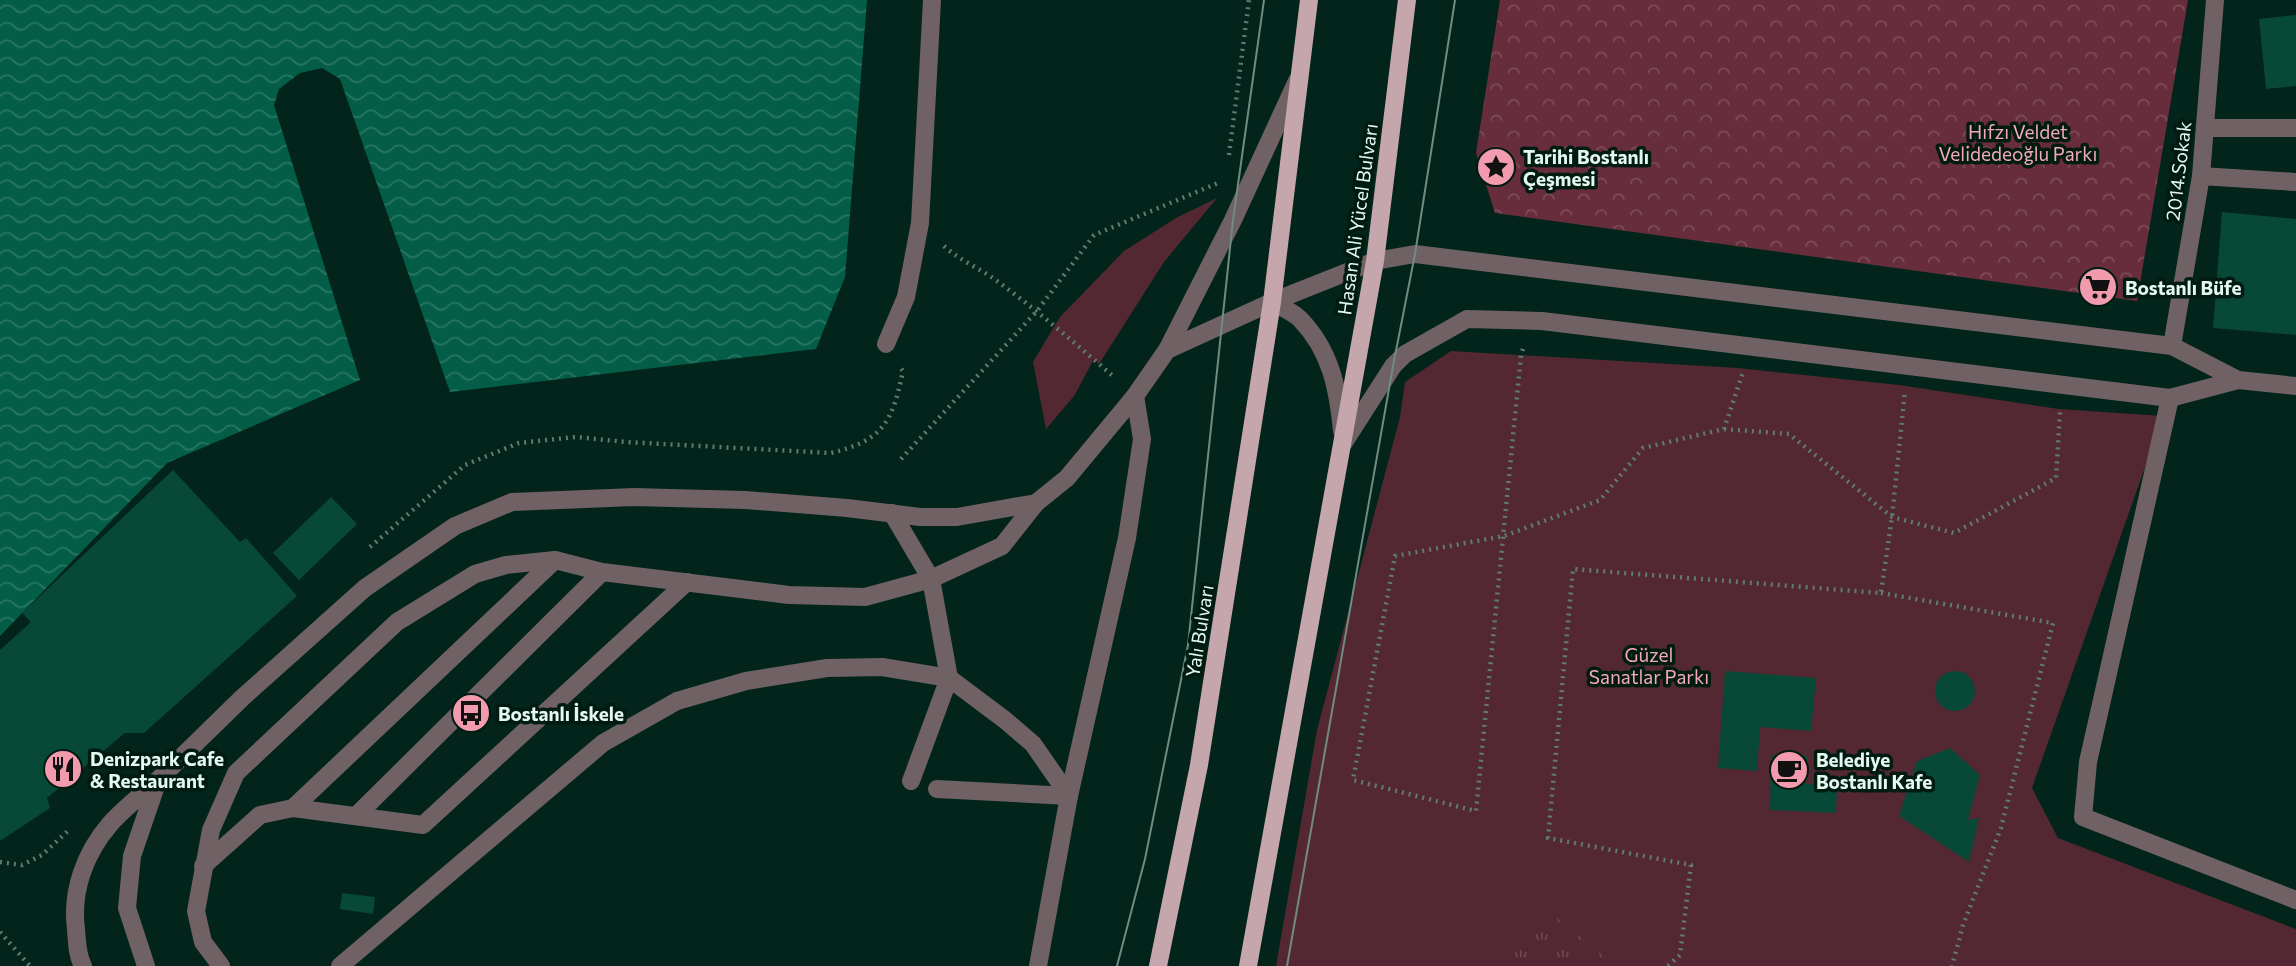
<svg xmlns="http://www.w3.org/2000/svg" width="2296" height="966" font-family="Commissioner,sans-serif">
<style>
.grass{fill:#532833}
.forest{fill:url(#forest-crowns)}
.park{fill:url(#park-tufts)}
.water{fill:url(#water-waves)}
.building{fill:#084836}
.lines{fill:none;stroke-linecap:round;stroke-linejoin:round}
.path{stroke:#5f7b72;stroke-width:4.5;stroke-dasharray:2 5;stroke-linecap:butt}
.lane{stroke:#706164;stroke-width:18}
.street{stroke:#706164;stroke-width:18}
.primary{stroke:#c5a6ac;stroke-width:18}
.tram{stroke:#708b82;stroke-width:2}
.labels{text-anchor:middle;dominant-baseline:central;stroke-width:7;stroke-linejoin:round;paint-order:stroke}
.park-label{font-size:19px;fill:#f4a8b8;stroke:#001b11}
.poi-label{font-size:19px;font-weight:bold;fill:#e5f8f0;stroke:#001b11;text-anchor:start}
.street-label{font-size:19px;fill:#e5f8f0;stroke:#001b11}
</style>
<defs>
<pattern id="forest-crowns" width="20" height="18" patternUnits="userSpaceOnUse" patternTransform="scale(1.75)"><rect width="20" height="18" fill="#682d3d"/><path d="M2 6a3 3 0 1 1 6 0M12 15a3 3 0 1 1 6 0" fill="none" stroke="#7d4c59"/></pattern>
<pattern id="park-tufts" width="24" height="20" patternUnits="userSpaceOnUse" patternTransform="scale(1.75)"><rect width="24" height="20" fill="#532833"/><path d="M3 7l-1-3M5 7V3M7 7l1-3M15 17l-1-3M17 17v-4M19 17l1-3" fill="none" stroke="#6c4851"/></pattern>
<pattern id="water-waves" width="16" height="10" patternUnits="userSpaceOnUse" patternTransform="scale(1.75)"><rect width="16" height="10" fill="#045e47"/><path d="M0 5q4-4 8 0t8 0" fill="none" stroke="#287662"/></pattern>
</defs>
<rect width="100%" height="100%" fill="#02241a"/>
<g class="grass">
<path d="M1217 198 1164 262 1099 364 1094 359 1074 396 1046 429 1033 362 1060 317 1124 251 1176 218Z"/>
<path d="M1451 351 1738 368 1899 385 2059 409 2163 416 2032 788 2058 838 2296 929V966H1276L1317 730 1400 417 1405 382Z"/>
</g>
<path class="forest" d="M1500 0H2188L2137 301 1495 213 1476 153Z"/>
<path class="park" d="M1546 909 1611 962 1608 966H1523L1510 956Z"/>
<path class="water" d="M0 0H867L845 277 816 349 450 392 340 79 322 68 300 73 279 89 274 105 360 380 167 463 0 636Z"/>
<g class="building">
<path d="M2296 15V86L2266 89 2259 19Z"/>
<path d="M2222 212 2296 219V335L2213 328Z"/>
<path d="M173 470 240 542 246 538 297 596 144 733H125L47 798 50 808 0 841V650L31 622 22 613Z"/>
<path d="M331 497 357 524 299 580 273 553Z"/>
<path d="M1725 671 1816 678 1811 731 1760 727 1757 771 1718 768Z"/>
<circle cx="1955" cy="691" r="20"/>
<path d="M1950 748 1980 775 1968 820 1979 818 1969 862 1899 816 1917 761Z"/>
<path d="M1771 755 1807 756 1806 784 1837 786 1836 813 1770 810Z"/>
<path d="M342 893 375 897 373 914 340 909Z"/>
</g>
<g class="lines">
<g class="path">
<path d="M1229 155 1249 0"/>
<path d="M944 246C960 261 980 268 997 281 1038 311 1076 344 1114 377"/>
<path d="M1523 349 1521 355 1476 811 1353 780 1395 556 1504 536 1600 500 1643 448 1724 429 1743 372"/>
<path d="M1724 429 1789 434 1892 517 1954 533 2056 478 2060 412"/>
<path d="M901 459 1037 311 1094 235 1218 183"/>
<path d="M370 547 465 465 519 443 576 437 626 442 831 453C884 440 892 422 903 371L900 367"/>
<path d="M1881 593 2053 623 2001 828 1963 925 1952 966"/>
<path d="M0 862 22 865 42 855 70 829"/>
<path d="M0 932 30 966"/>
<path d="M1668 966 1680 955 1691 865 1548 838 1573 569 1881 593 1892 517 1905 391"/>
</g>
<g class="lane">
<path d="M886 344 906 297 920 223 932 0"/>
<path d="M1167 350 1233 220 1297 81"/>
<path d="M2170 398 2088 762 2083 817 2296 900"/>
<path d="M892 513 931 579 949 678 911 781"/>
<path d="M158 780 242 698 365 588 455 526 512 502 634 497 745 500 847 508 920 517H957L1036 503"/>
<path d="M937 789 1069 796"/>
<path d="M293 808 555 560"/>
<path d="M357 815 602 572"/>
<path d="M203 866 260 815 293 808 423 825 687 582"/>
<path d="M221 966 203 942 196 911 211 830 236 773 397 622 475 574 506 565 555 560 602 572 789 595 865 597 931 579 1002 546 1036 503 1067 478 1135 396 1167 350 1272 302C1281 307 1293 312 1300 319 1331 351 1338 389 1342 431"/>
<path d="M340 966 603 743 677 701 746 681 827 668 882 667 949 678 1005 720 1033 744 1069 796"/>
<path d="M1038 966 1069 796 1127 538 1142 439 1135 396"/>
</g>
<g class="street">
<path d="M2206 128H2296"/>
<path d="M2201 176 2296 182"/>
<path d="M1272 302 1375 261 1415 254 2172 346 2238 380 2296 386"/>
<path d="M2172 346 2201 176 2215 0"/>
<path d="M1343 444 1393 366 1405 354 1467 319 1542 321 2170 398 2238 380"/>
<path d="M83 966C77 955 77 942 76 929 71 891 85 853 110 824 124 808 143 794 158 780L132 856 127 908 146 966"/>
</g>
<g class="primary">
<path d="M1158 966 1199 765 1272 302 1309 0"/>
<path d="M1248 966 1375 261 1407 0"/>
</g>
<g class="tram">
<path d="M1117 966 1145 859 1188 645 1233 220 1264 0"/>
<path d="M1287 966 1393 366 1415 254 1455 0"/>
</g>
</g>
<defs>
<symbol id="sight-disc" viewBox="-11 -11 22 22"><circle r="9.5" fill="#f29aae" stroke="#001b11"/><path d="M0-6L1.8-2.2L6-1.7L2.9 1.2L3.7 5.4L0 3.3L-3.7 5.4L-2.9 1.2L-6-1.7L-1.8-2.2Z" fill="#111"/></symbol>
<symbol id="supermarket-disc" viewBox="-11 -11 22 22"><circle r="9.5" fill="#f29aae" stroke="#001b11"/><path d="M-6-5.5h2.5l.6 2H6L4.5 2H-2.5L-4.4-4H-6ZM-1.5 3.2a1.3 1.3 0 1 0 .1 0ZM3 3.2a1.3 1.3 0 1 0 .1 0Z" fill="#111"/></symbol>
<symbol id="bus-disc" viewBox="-11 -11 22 22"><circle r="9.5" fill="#f29aae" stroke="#001b11"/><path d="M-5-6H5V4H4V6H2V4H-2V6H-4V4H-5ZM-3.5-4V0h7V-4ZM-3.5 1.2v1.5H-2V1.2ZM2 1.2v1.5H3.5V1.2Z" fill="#111"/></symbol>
<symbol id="restaurant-disc" viewBox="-11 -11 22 22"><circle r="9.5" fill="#f29aae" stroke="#001b11"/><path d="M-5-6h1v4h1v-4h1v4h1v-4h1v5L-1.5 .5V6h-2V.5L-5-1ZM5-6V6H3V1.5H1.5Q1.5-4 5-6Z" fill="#111"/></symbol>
<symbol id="cafe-disc" viewBox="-11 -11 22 22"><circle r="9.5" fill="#f29aae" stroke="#001b11"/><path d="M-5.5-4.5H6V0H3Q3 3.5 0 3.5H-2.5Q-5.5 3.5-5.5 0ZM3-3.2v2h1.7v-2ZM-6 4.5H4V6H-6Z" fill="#111"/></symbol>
</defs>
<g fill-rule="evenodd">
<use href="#sight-disc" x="1474" y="145" width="44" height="44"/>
<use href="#supermarket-disc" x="2076" y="265" width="44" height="44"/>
<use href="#bus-disc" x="449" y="691" width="44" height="44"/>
<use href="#restaurant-disc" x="41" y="747" width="44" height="44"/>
<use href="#cafe-disc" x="1767" y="748" width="44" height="44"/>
</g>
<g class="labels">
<g class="park-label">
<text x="2018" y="131">Hıfzı Veldet<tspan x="2018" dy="22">Velidedeoğlu Parkı</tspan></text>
<text x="1649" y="654">Güzel<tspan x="1649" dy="22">Sanatlar Parkı</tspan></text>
</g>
<g class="poi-label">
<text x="1523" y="156">Tarihi Bostanlı<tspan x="1523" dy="22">Çeşmesi</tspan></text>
<text x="2125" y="287">Bostanlı Büfe</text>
<text x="498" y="713">Bostanlı İskele</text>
<text x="90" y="758">Denizpark Cafe<tspan x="90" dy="22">&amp; Restaurant</tspan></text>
<text x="1816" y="759">Belediye<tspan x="1816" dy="22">Bostanlı Kafe</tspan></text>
</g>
<g class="street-label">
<text transform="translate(2178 171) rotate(-83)">2014.Sokak</text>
<text transform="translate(1357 219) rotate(-82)">Hasan Ali Yücel Bulvarı</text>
<text transform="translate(1199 631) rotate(-81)">Yalı Bulvarı</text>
</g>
</g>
</svg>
